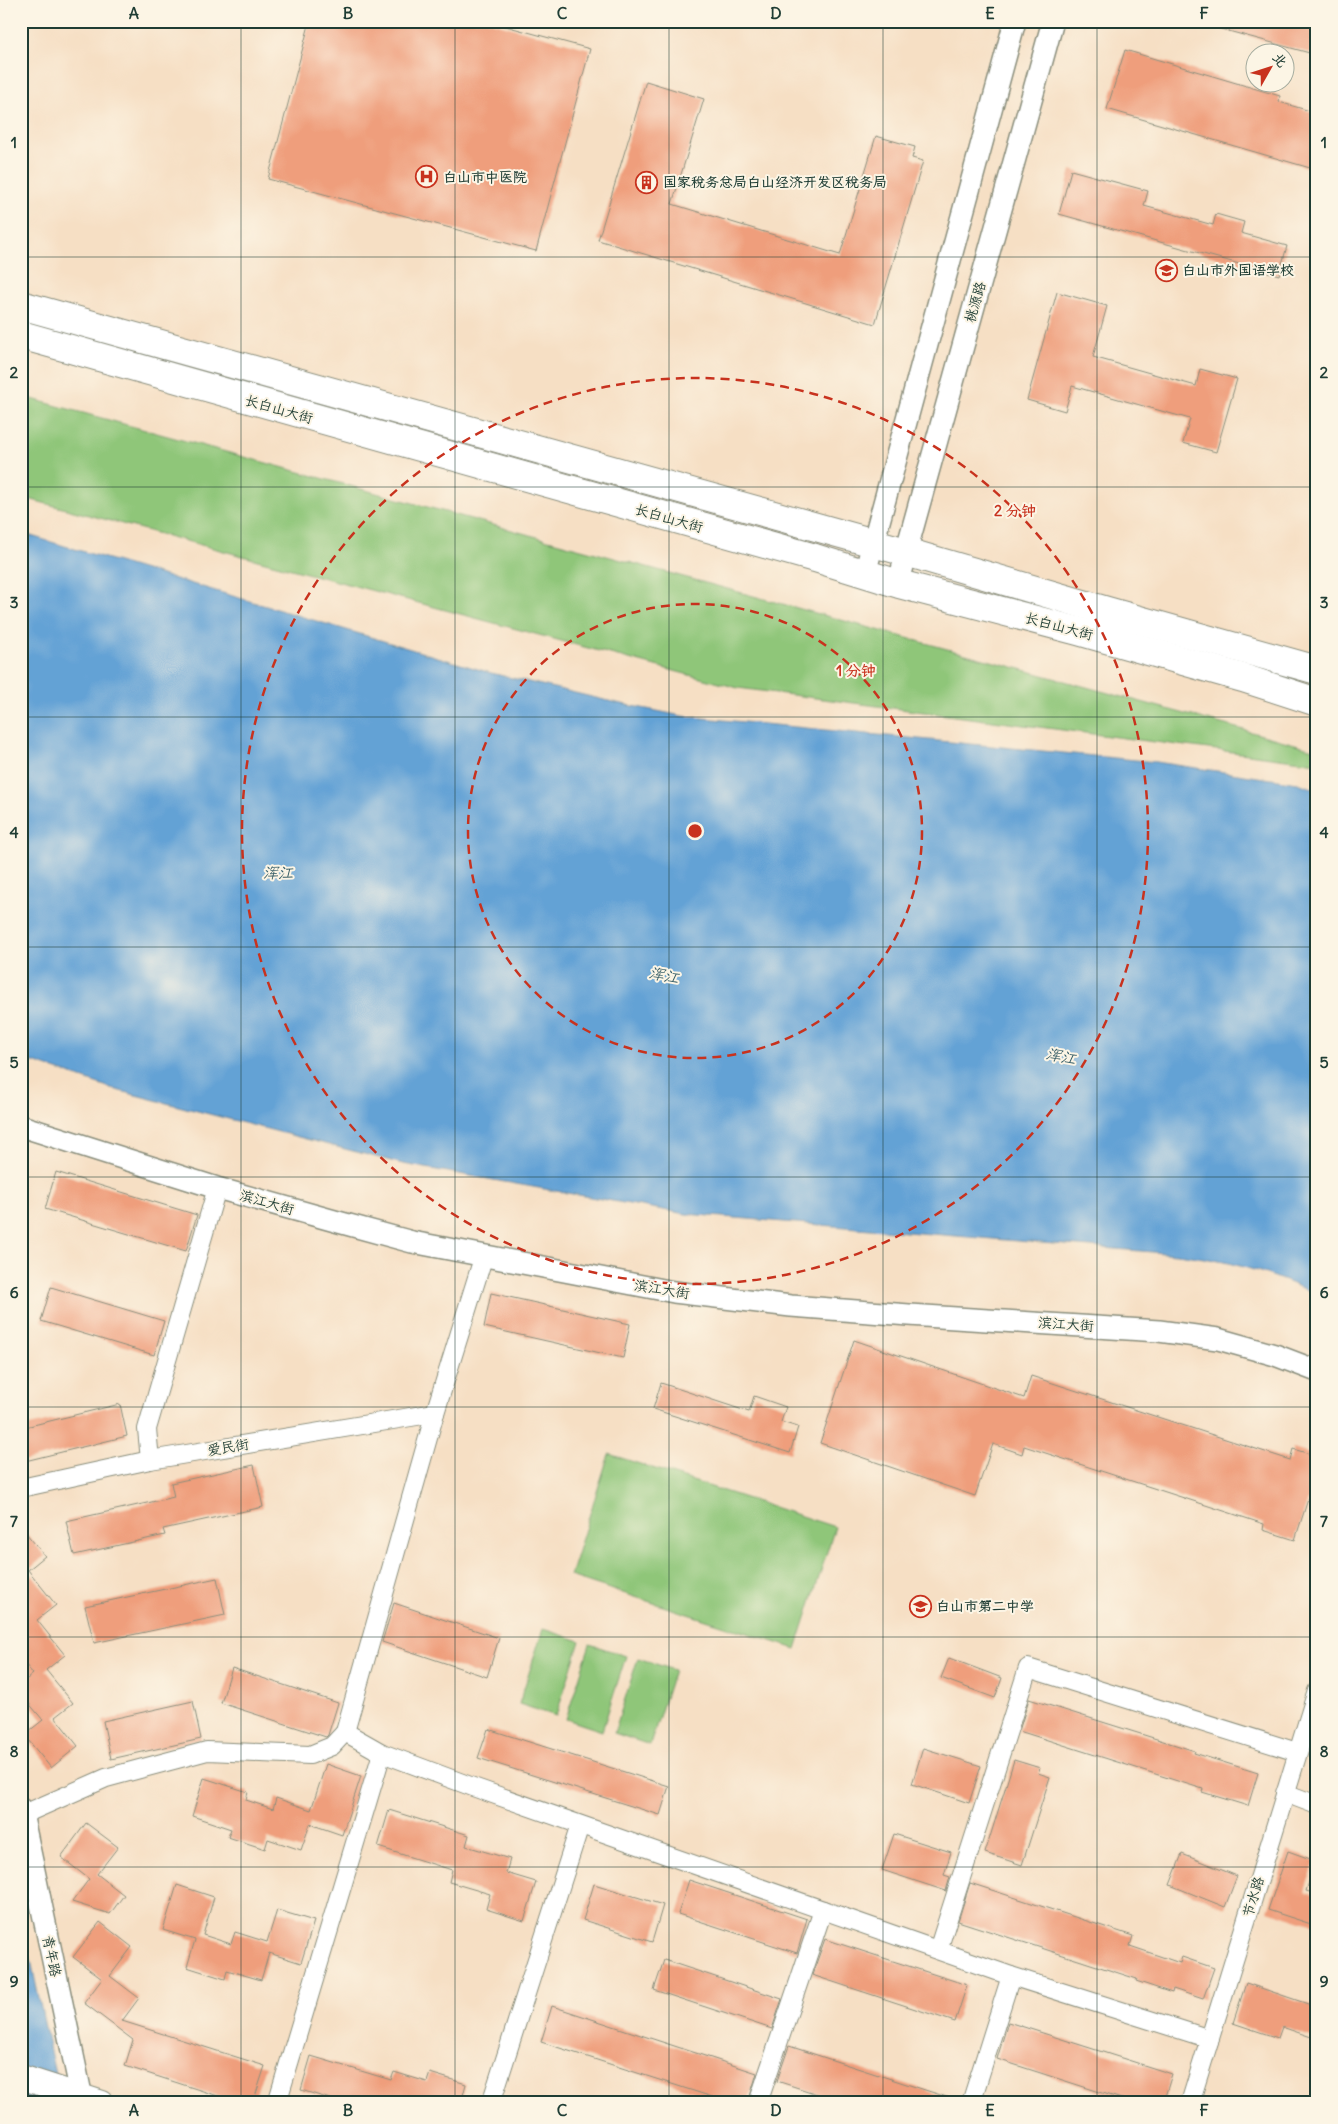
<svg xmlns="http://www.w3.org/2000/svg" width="1338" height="2124" font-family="Delius,'LXGW WenKai TC',sans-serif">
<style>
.green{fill:#8fc679;stroke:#578256}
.water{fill:#63a2d5;stroke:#417084}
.building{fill:#ef9e7b}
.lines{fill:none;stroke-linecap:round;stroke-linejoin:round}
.minor-casing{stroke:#8a8e7c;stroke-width:20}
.tertiary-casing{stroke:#8a8e7c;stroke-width:24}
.secondary-casing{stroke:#8a8e7c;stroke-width:26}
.primary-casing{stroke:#8a8e7c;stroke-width:30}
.minor{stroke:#fff;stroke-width:18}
.tertiary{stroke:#fff;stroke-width:21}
.secondary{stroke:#fff;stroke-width:24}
.primary{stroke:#fff;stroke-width:28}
.grid{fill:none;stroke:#1f3d34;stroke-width:1;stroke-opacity:0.55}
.ring{fill:none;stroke:#c8321e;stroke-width:2.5;stroke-dasharray:9 6}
.labels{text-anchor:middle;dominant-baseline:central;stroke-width:4;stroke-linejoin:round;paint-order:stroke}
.poi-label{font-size:14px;font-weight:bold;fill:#1f3d34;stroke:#fcf5e5;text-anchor:start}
.street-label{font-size:14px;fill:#1f3d34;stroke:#fcf5e5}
.water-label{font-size:15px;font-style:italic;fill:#335b64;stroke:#fcf5e5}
.centre{fill:#c8321e;stroke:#fcf5e5;stroke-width:2.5}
.ring-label{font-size:15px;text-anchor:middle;font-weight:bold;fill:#c8321e;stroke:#fcf5e5;stroke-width:4;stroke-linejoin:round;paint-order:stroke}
.neatline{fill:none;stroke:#1f3d34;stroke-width:2}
.grid-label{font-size:16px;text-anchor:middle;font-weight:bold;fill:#1f3d34}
</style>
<rect width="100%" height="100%" fill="#fcf5e5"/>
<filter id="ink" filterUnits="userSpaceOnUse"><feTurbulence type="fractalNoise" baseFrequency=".02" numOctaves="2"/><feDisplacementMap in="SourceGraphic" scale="10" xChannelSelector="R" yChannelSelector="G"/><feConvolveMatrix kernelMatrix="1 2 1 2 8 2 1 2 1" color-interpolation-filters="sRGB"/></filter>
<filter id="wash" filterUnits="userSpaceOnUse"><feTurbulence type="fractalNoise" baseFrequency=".0096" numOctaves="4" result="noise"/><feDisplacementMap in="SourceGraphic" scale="20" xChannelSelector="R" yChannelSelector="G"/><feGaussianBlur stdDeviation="1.12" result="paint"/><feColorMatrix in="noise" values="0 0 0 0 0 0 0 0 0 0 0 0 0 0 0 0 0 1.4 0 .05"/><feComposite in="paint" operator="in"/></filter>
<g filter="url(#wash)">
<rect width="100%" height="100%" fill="#f6dfc4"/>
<g class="green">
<path d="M21 396 1317 750V763L738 688 21 497Z"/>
<path d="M609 1454 835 1527 796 1649 570 1576Z"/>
<path d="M543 1629 580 1641 556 1716 519 1704Z"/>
<path d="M590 1644 626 1656 602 1731 566 1719Z"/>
<path d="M638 1658 674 1670 650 1745 614 1733Z"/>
</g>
<g class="water">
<path d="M21 533 491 673 617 703 682 716 1156 762 1298 783 1317 790V1295C1272 1273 1227 1260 1177 1254L686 1214 403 1164 120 1091 21 1058Z"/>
<path d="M21 1913 61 2103H21Z"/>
</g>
<g id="blocks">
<g class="building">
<path d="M310 21H487L590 49 536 251 268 179Z"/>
<path d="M1211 21H1317V55L1210 26Z"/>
<path d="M1125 50 1280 96 1279 102 1317 113V170L1107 109Z"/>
<path d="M646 81 704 99 672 204 840 255 876 136 915 147 912 158 923 161 875 324 598 240Z"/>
<path d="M1071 170 1148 191 1144 206 1213 225 1216 214 1244 222 1241 233 1287 246 1279 275 1059 214Z"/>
<path d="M1057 292 1107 306 1093 357 1196 386 1200 369 1237 379 1216 452 1183 443 1190 419 1072 386 1065 411 1027 400Z"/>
<path d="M56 1172 197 1215 186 1251 45 1209Z"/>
<path d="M51 1287 164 1321 154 1355 41 1321Z"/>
<path d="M491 1293 630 1324 623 1358 484 1327Z"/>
<path d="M854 1340 1024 1398 1031 1376 1290 1460 1293 1449 1317 1456V1471L1295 1540 1263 1530 1264 1524 1024 1446 1022 1454 993 1444 975 1496 820 1443Z"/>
<path d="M661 1383 749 1412 754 1396 786 1407 781 1422 798 1427 790 1453 653 1409Z"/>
<path d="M120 1404 127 1436 21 1462V1428Z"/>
<path d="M254 1465 263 1507 163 1529 165 1535 74 1555 66 1521 174 1497 171 1483Z"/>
<path d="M21 1527 45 1556 28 1570 56 1605 37 1620 65 1655 46 1670 73 1703 55 1717 78 1746 51 1768 24 1735 43 1720 21 1694V1684L33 1674 21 1659Z"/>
<path d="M217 1578 225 1615 94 1643 85 1606Z"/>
<path d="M394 1603 499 1638 487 1677 382 1642Z"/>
<path d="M949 1658 1002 1678 995 1698 941 1678Z"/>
<path d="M232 1668 338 1703 328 1735 326 1737 221 1703Z"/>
<path d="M1029 1699 1195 1751 1194 1753 1258 1773 1248 1806 1202 1792 1203 1789 1019 1731Z"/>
<path d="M193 1701 201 1739 111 1759 103 1721Z"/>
<path d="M488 1729 669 1786 660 1815 478 1758Z"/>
<path d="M923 1748 981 1766 969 1803 912 1784Z"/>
<path d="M1014 1760 1040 1768 1038 1773 1050 1777 1022 1865 985 1853Z"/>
<path d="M326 1764 361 1776 342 1835 310 1824 301 1850 268 1839 265 1849 228 1837 231 1829 192 1816 204 1778 248 1792 246 1800 273 1809 276 1798 311 1810Z"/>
<path d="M389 1810 469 1835 466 1846 510 1859 506 1873 536 1882 524 1921 486 1909 490 1894 449 1882 452 1870 378 1847Z"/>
<path d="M86 1823 118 1847 97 1874 124 1895 110 1914 72 1902 89 1879 61 1857Z"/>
<path d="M894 1834 951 1852 944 1875 950 1877 946 1891 882 1870Z"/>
<path d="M1288 1851 1316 1861 1306 1891 1317 1894V1926L1268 1910Z"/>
<path d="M1182 1854 1237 1876 1225 1907 1170 1885Z"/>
<path d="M689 1880 807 1919 797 1953 678 1914Z"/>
<path d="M970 1883 1133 1936 1130 1946 1180 1963 1182 1957 1214 1968 1203 1999 1173 1989 1172 1993 1136 1981 1137 1979 958 1921Z"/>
<path d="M594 1884 663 1905 652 1942 583 1920Z"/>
<path d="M177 1885 214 1897 203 1935 231 1944 235 1932 267 1942 277 1910 314 1921 301 1963 269 1953 261 1980 227 1970 225 1979 187 1967 195 1940 163 1930Z"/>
<path d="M100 1922 132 1947 110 1976 139 1998 122 2021 265 2066 253 2103H240L125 2066 133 2040 84 2003 102 1979 73 1957Z"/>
<path d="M825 1939 967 1985 955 2022 812 1975Z"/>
<path d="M664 1960 782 1999 772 2029 654 1990Z"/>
<path d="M1246 1983 1317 2007V2039L1282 2027 1278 2038 1233 2023Z"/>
<path d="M552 2006 757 2073 748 2103H731L541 2042Z"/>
<path d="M1008 2022 1172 2074 1163 2103H1134L997 2059Z"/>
<path d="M789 2046 956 2100 955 2103H845L777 2081Z"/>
<path d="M311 2056 391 2080 394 2072 427 2082 430 2073 466 2084 461 2103H343L301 2090Z"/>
</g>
</g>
</g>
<g filter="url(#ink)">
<use href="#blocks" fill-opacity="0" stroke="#8a8e7c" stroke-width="1"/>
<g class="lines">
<defs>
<g id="minor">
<path d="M150 1460 147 1429 217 1188"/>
<path d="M21 1488 150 1460 435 1413"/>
<path d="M345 1732 435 1413 484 1255"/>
<path d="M1285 1793 1317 1805"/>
<path d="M22 1815 106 1778 207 1751 310 1755 332 1746 345 1732 382 1753 473 1787 1011 1976 1210 2039"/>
<path d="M938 1950 1028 1668 1297 1752"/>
<path d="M277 2103 382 1753"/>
<path d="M491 2103 580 1825"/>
<path d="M758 2103 823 1910"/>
<path d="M971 2103 1011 1976"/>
<path d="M1190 2103 1317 1691"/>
</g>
<g id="tertiary">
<path d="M865 573 1015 21"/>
<path d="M899 584 906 552 1053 21"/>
<path d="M21 1126 217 1188 342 1223 412 1242 559 1270 674 1292 791 1306 909 1315 1159 1331 1218 1339 1275 1355 1317 1371"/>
<path d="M21 1809 83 2103"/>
</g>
<path id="secondary" d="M21 2077 102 2103"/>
<g id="primary">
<path d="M21 305 906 552 1107 611 1317 670"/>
<path d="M21 335 815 558 899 584 1078 631 1243 678 1317 702"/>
</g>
</defs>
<use href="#minor" class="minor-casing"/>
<use href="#tertiary" class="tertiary-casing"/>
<use href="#secondary" class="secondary-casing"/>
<use href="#primary" class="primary-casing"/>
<use href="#minor" class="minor"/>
<use href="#tertiary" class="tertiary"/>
<use href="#secondary" class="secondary"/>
<use href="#primary" class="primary"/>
</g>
</g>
<path class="grid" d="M241 21V2103M455 21V2103M669 21V2103M883 21V2103M1097 21V2103M21 257H1317M21 487H1317M21 717H1317M21 947H1317M21 1177H1317M21 1407H1317M21 1637H1317M21 1867H1317"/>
<g class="ring">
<circle cx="695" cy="831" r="227"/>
<circle cx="695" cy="831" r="453"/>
</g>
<defs>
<symbol id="hospital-ring" viewBox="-11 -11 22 22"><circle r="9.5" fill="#fcf5e5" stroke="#c8321e" stroke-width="1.5"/><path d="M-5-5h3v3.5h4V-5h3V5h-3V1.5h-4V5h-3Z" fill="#c8321e"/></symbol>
<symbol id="building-ring" viewBox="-11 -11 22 22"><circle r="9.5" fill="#fcf5e5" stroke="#c8321e" stroke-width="1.5"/><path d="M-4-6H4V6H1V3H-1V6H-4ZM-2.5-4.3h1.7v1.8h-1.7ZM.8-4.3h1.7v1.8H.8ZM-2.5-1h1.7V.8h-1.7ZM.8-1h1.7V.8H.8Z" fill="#c8321e"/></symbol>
<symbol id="school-ring" viewBox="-11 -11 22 22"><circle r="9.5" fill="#fcf5e5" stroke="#c8321e" stroke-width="1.5"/><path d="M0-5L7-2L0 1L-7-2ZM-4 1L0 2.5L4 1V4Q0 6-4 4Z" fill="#c8321e"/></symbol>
</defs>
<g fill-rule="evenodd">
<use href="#hospital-ring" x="414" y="164" width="25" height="25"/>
<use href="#building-ring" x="634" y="170" width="25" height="25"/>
<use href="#school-ring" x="1154" y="258" width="25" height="25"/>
<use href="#school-ring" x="908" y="1594" width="25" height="25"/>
</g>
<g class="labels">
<g class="poi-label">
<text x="443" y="177">白山市中医院</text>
<text x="663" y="182">国家税务总局白山经济开发区税务局</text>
<text x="1182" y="270">白山市外国语学校</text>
<text x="936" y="1606">白山市第二中学</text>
</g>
<g class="street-label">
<text transform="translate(975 302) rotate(-74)">桃源路</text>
<text transform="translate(279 409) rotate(16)">长白山大街</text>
<text transform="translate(669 518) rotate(16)">长白山大街</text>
<text transform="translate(1059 626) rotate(15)">长白山大街</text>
<text transform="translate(267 1202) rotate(16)">滨江大街</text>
<text transform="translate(662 1289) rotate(9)">滨江大街</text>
<text transform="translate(1066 1324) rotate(4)">滨江大街</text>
<text transform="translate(228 1447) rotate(-9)">爱民街</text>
<text transform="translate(1253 1897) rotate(-73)">节水路</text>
<text transform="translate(52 1956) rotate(78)">青年路</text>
</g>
<g class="water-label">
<text x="278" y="872">浑江</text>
<text transform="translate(664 975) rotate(11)">浑江</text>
<text transform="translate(1061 1056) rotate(11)">浑江</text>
</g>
</g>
<circle cx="695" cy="831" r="8" class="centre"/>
<g class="ring-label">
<text x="1015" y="516">2 分钟</text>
<text x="856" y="676">1 分钟</text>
</g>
<rect width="1338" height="2124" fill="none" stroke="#fcf5e5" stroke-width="55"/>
<g transform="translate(1270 68) rotate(51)"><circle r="24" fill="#fcf5e5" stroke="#a4ab9e"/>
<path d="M0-4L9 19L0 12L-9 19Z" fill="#c8321e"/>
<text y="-8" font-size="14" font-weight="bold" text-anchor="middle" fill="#1f3d34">北</text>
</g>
<rect x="28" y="28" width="1282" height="2068" class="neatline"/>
<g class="grid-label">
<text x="134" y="19">A</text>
<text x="348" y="19">B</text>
<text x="562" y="19">C</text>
<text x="776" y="19">D</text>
<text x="990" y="19">E</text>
<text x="1204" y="19">F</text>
<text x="14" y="148">1</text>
<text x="1324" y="148">1</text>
<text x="14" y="378">2</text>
<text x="1324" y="378">2</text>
<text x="14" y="608">3</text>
<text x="1324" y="608">3</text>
<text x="14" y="838">4</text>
<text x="1324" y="838">4</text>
<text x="14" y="1068">5</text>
<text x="1324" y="1068">5</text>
<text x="14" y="1298">6</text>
<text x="1324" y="1298">6</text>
<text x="14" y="1527">7</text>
<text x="1324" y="1527">7</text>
<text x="14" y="1757">8</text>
<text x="1324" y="1757">8</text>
<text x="14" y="1987">9</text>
<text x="1324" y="1987">9</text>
<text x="134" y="2116">A</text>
<text x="348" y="2116">B</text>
<text x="562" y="2116">C</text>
<text x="776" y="2116">D</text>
<text x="990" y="2116">E</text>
<text x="1204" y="2116">F</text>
</g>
</svg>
